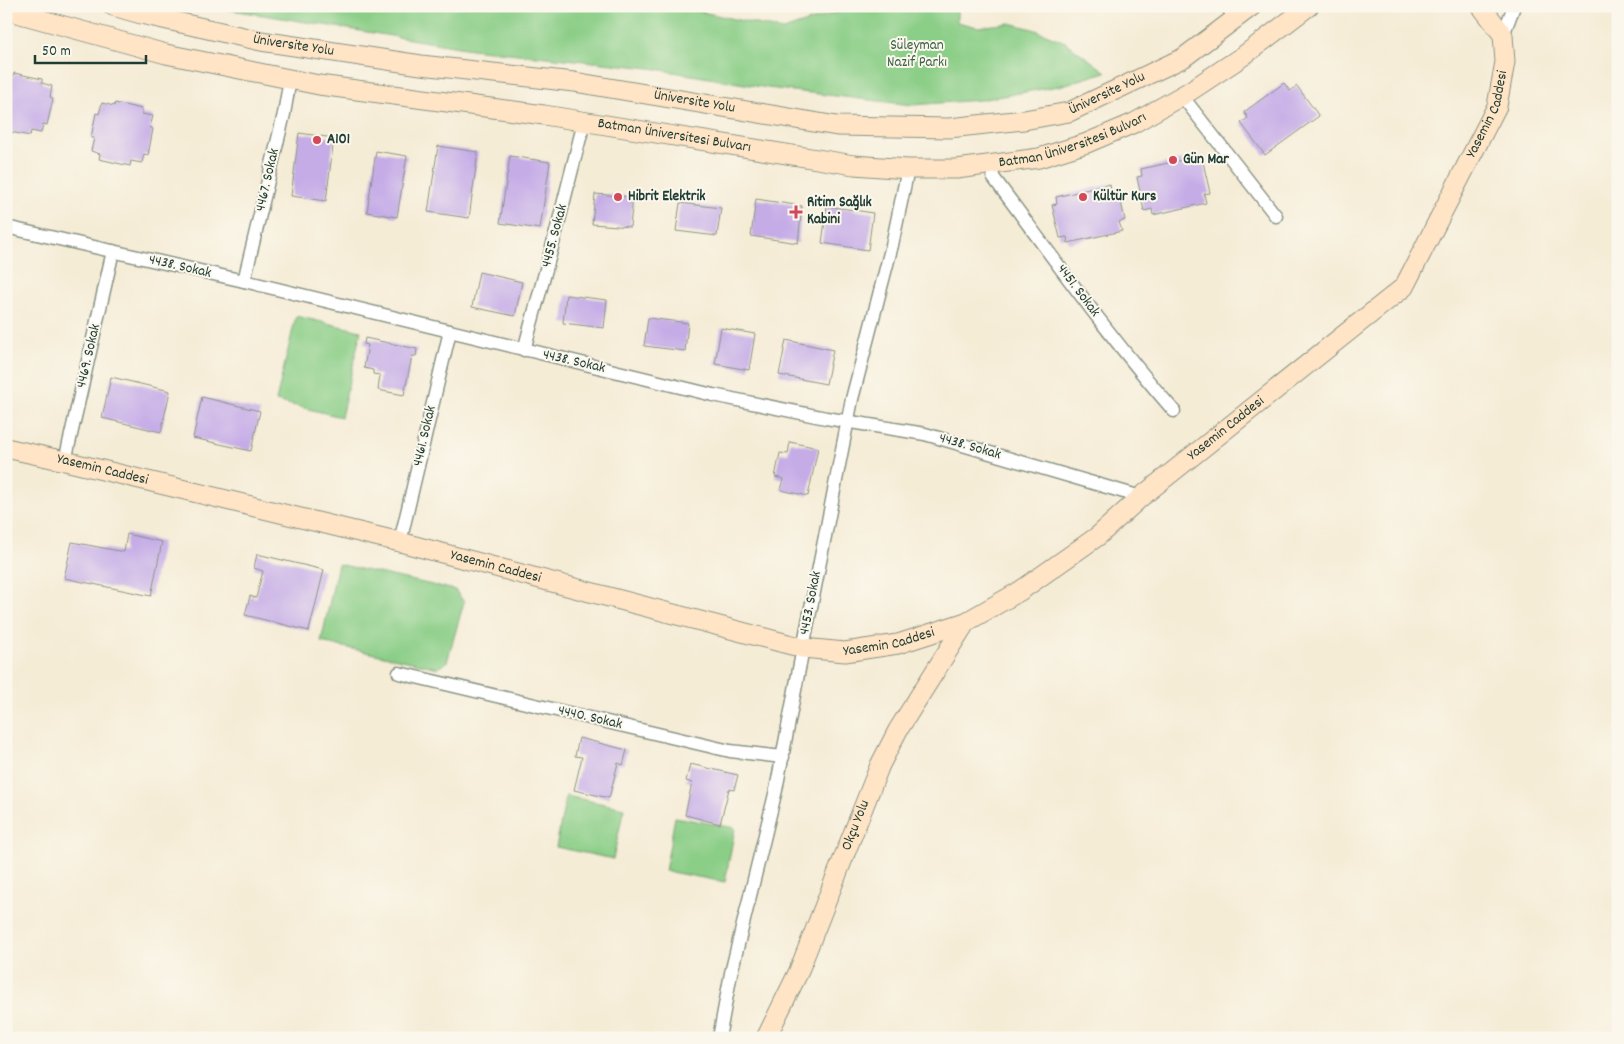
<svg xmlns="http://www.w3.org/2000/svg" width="1624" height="1044" font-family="Dekko,sans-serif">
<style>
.green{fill:#8bce87;stroke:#55865e}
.building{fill:#c5ace7}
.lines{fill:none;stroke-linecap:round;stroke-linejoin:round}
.street-casing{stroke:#8a9485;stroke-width:15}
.secondary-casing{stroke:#8a9485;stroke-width:21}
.street{stroke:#fff;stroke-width:12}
.secondary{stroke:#ffe4c6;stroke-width:19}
.poi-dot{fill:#d1495b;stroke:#fbf7ec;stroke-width:2}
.labels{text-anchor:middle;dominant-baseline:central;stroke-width:4;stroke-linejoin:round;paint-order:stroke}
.street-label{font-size:15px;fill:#1f3d34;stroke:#fbf7ec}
.park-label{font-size:15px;fill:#3a6149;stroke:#fbf7ec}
.poi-label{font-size:15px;font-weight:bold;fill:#1f3d34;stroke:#fbf7ec;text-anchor:start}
</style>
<rect width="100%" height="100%" fill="#fbf7ec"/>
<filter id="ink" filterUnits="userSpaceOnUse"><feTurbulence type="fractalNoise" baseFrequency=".02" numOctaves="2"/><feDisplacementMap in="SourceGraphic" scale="10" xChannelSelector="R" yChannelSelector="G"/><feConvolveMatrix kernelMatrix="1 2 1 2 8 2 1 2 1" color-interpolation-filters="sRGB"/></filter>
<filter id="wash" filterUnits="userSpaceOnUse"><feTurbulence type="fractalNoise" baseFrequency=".0096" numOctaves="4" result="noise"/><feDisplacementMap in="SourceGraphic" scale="20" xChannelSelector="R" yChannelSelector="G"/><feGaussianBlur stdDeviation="1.12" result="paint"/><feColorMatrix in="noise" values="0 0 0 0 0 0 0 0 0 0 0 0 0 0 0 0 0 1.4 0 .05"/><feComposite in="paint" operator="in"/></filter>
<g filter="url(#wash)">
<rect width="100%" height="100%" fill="#f5ecd6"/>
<g class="green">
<path d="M208 6H676L783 30 856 6H957V22L978 27 1010 23 1036 30 1065 42 1106 72 1059 86 980 100 912 105 768 88 650 68 471 49Z"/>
<path d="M296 316 361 331 341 417 276 401Z"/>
<path d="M338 564 455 590 464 602 447 662 438 668 321 642Z"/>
<path d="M566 796 624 808 613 859 556 847Z"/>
<path d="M675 817 735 828 725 882 665 871Z"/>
</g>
<g id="blocks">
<g class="building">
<path d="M14 73 42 79V83L52 86 50 97 53 99 47 125 43 124 41 133 31 131 30 136 6 131V75L13 77Z"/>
<path d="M1284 83 1290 91 1297 86 1319 116 1265 155 1241 123 1248 118 1244 112Z"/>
<path d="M102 103 114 106 115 103 142 109V114L153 116 150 127 153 129 148 155 144 154 142 163 131 161 130 166 99 159 100 154 91 151 94 138H91L96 113 99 114Z"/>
<path d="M299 133 334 138 326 201 291 196Z"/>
<path d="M438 146 478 152 469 218 428 212Z"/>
<path d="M376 151 407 156 397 217 367 212Z"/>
<path d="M510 156 550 162 540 229 500 223Z"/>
<path d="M1195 157 1196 163 1203 162 1210 193 1204 194 1206 203 1153 215 1152 209 1144 211 1137 177 1142 176 1141 169Z"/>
<path d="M1110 184 1111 191 1118 189 1125 220 1119 222 1122 231 1068 243 1067 237 1060 238 1052 205 1057 204 1056 197Z"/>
<path d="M595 194 633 197 630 227 592 224Z"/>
<path d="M756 199 802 206 798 243 751 236Z"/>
<path d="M680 203 721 208 717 236 676 231Z"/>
<path d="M827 206 873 213 868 250 822 243Z"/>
<path d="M479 272 522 282 515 316 472 307Z"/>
<path d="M566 295 607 300 604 328 563 323Z"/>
<path d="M648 318 688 323 685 351 644 346Z"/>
<path d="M721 328 755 334 749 370 715 364Z"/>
<path d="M365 338 417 349 416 356H412L404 395 378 390 380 375 373 374V370L364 368 368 345 364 344Z"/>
<path d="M786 340 833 350 826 384 779 375Z"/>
<path d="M111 377 170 391 161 432 102 418Z"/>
<path d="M202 397 260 411 251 451 193 438Z"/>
<path d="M790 442 818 448 808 496 781 490 784 479 775 477 780 453 788 454Z"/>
<path d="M127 534 162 542 151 596 64 578 72 542 124 552Z"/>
<path d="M257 554 324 570 309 631 245 615 250 596 256 598 263 571 254 568Z"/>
<path d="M579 738 627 750 623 765 618 763 609 798 574 790 582 757 575 756Z"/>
<path d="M690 764 738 775 734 790 729 789 720 824 685 815 692 783 686 781Z"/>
</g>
</g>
</g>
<g filter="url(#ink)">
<use href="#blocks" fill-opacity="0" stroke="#8a9485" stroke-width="1"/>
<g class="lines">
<defs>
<g id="street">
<path d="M1226 6 1236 17"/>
<path d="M1503 35 1514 6"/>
<path d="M1182 96 1276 216"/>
<path d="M992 164 993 177C1052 256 1109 337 1174 411"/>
<path d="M6 227 244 281 713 395 826 418 925 434 1141 497"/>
<path d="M244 281 284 114 290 79"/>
<path d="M524 350 554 240 584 122"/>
<path d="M65 461 113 251"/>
<path d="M400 542 450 331"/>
<path d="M399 673 730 751 783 757"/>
<path d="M719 1038 731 973 776 790 803 648 852 399 892 245 908 169"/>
</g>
<g id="secondary">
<path id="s1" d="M113 6 141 14 261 41 421 65 574 82 837 126 949 128 1024 120 1069 112 1183 58 1252 6"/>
<path id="s2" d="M6 10 166 54 319 85 544 115 854 165 908 169H957L1039 158 1087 143 1134 123 1190 91 1243 56 1309 6"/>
<path id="s3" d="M6 448 65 461 400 542 803 648 845 652 898 644 966 622 1020 591 1098 536 1141 497 1404 287 1497 106 1505 62 1503 35 1481 6"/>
<path id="s4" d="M766 1038 798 973 880 765 898 730 966 622"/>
</g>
</defs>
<use href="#street" class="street-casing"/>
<use href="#secondary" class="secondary-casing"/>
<use href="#street" class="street"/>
<use href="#secondary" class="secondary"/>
</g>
</g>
<g class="poi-dot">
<circle cx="317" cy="140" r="5"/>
<circle cx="1173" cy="160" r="5"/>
<circle cx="618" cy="197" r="5"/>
<circle cx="1083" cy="197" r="5"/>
<path d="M793.5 204.5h5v5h5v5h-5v5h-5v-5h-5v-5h5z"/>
</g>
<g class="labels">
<g class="street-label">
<text stroke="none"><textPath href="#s1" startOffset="185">Üniversite Yolu</textPath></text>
<text stroke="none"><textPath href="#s1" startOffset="1010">Üniversite Yolu</textPath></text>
<text stroke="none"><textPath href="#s1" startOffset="590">Üniversite Yolu</textPath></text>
<text stroke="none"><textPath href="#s3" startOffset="1734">Yasemin Caddesi</textPath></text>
<text stroke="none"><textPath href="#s2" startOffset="681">Batman Üniversitesi Bulvarı</textPath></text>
<text stroke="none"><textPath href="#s2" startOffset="1086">Batman Üniversitesi Bulvarı</textPath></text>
<text transform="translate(268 180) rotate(-77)">4467. Sokak</text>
<text transform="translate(555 236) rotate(-75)">4455. Sokak</text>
<text transform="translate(180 267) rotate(13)">4438. Sokak</text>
<text transform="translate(1078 291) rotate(53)">4451. Sokak</text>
<text transform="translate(89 356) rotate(-77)">4469. Sokak</text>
<text transform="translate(574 362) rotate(13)">4438. Sokak</text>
<text stroke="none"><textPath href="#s3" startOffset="1314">Yasemin Caddesi</textPath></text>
<text transform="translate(425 436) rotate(-77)">4461. Sokak</text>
<text transform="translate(970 447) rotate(16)">4438. Sokak</text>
<text stroke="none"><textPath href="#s3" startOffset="99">Yasemin Caddesi</textPath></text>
<text stroke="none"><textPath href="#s3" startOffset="504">Yasemin Caddesi</textPath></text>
<text transform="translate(811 603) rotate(-79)">4453. Sokak</text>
<text stroke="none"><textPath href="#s3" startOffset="909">Yasemin Caddesi</textPath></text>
<text transform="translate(590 718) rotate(13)">4440. Sokak</text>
<text stroke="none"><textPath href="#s4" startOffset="231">Okçu Yolu</textPath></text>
</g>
<g class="park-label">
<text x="917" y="46">Süleyman<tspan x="917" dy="17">Nazif Parkı</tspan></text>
</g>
<g class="poi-label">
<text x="327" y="140">A101</text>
<text x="1183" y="160">Gün Mar</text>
<text x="628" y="197">Hibrit Elektrik</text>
<text x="1093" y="197">Kültür Kurs</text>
<text x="807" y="203">Ritim Sağlık<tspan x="807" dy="17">Kabini</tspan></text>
</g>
</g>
<rect width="1624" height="1044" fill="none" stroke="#fbf7ec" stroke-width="25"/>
<path d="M35 55v8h111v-8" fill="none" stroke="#1f3d34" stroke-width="2.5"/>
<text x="42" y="55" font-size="15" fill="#1f3d34" stroke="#fbf7ec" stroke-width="4" paint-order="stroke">50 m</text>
</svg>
